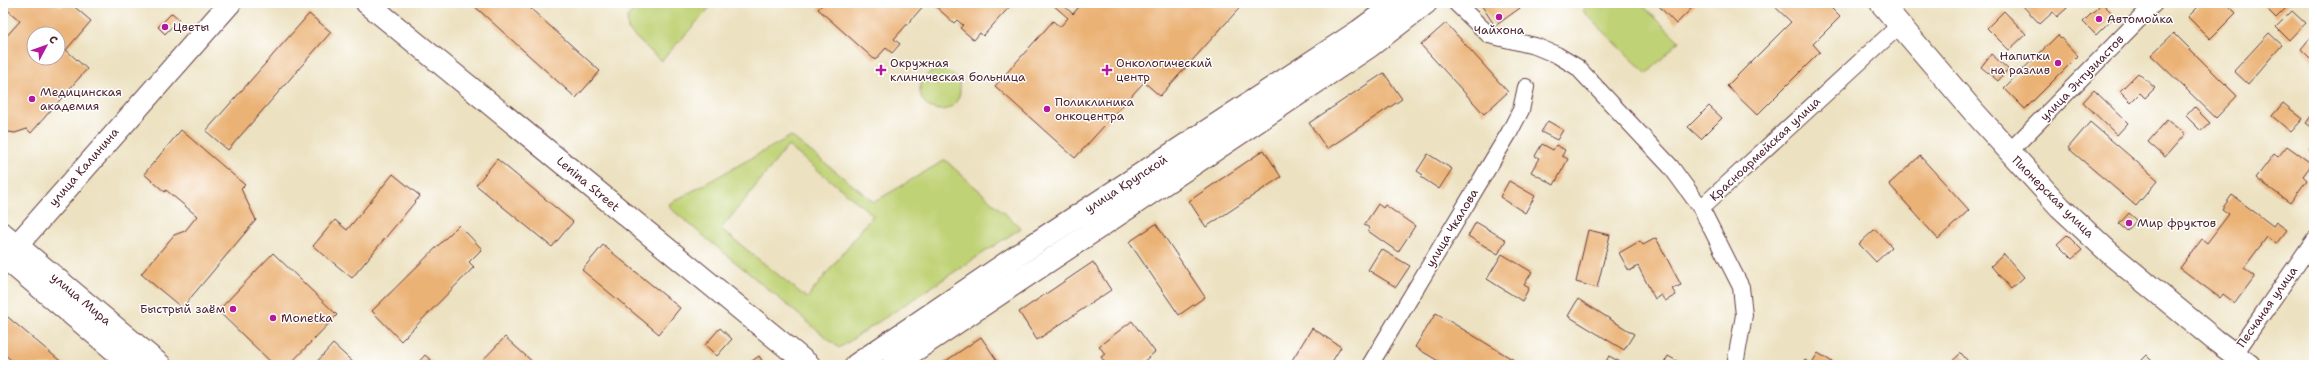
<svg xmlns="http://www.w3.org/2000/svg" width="2317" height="368" font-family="'Shantell Sans',sans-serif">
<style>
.green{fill:#bfd275;stroke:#847850;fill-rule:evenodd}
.building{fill:#ebb276;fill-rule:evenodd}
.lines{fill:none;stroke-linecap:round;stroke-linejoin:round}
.street-casing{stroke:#623c41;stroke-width:18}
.secondary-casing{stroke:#623c41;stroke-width:24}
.street{stroke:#fff;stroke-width:16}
.secondary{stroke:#fff;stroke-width:22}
.poi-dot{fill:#b5179e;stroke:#fff;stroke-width:1.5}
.labels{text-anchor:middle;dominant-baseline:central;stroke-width:3;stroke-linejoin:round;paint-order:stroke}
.poi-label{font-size:12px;fill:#4a1f2b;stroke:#fff;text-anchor:start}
.street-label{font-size:12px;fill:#4a1f2b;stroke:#fff}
</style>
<rect width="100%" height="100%" fill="#fff"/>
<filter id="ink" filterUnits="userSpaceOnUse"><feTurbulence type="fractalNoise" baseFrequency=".025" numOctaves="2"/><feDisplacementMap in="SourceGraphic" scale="8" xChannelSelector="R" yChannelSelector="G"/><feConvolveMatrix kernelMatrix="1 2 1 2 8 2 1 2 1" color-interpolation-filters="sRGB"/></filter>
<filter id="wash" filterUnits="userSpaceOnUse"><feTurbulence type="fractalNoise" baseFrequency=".012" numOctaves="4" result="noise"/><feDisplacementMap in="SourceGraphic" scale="16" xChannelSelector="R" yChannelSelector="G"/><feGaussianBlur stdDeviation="0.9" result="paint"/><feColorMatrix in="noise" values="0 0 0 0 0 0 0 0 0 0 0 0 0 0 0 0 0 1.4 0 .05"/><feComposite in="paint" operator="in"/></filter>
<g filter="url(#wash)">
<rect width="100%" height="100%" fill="#ece1c0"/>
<g class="green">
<path d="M640 3H714L661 61 628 30 627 17Z"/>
<path d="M1590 3H1640L1679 41 1647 74 1583 11Z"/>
<circle cx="940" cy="90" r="20"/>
<path d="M791 136 874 202 945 160 1021 228 839 348 670 208 669 204ZM788 146 873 215 807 298 721 229Z"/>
</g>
<g id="blocks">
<g class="building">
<path d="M3 3H56L61 7 65 3H70L91 21 66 50 87 69 31 133 27 129 15 133 3 131V40L20 21 3 6ZM34 34H58V58H34Z"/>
<path d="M471 3H533L535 5 531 9 600 71 576 98Z"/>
<path d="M824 3H926L894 39 900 44 892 53 886 48 875 60 818 9Z"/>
<path d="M932 3H1013L983 36 980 33 974 40 960 28 963 25 957 20 954 23Z"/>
<path d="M1051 3H1061L1073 14 1082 3H1244L1160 96 1144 82 1075 158 995 86 1053 21 1060 27 1068 18Z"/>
<path d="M1480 3H1516L1520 8 1495 26Z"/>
<path d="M1656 3H1697L1676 24Z"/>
<path d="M1771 3H1826L1840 17 1813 44 1820 52 1757 115 1727 86 1791 22Z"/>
<path d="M2020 3H2062L2067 8 2057 17 2053 12 2040 24Z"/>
<path d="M2102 3 2115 16 2096 35 2083 22Z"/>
<path d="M2202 3H2226L2236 13 2210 39 2188 17Z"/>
<path d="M2261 3H2291L2276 18Z"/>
<path d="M2004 11 2026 34 2009 50 1987 28Z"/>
<path d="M2292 11 2305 23 2289 40 2276 27Z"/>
<path d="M172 13 179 19 165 34 158 27Z"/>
<path d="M309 14 331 32 228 150 206 131Z"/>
<path d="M1446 23 1508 92 1484 114 1421 45Z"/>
<path d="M2174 33 2237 96 2216 118 2151 55Z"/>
<path d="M2269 33 2282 45 2248 84 2234 71Z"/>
<path d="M2058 35 2078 56 2025 109 2004 88Z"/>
<path d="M2310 38 2314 42V62L2301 49Z"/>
<path d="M1991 54 2008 69 1998 81 1981 67Z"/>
<path d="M1384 73 1402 99 1327 149 1309 123Z"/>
<path d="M2138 73 2155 88 2145 98 2140 93 2131 102 2120 91Z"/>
<path d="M2094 90 2128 123 2117 135 2083 102Z"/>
<path d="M2283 103 2303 119 2291 132 2272 116Z"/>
<path d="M1709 106 1722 118 1701 139 1688 127Z"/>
<path d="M2194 107 2210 123 2201 131 2186 116Z"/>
<path d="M2314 112V129L2306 123Z"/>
<path d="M2167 120 2185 134 2165 157 2148 142Z"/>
<path d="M1548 121 1563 130 1557 140 1541 132Z"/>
<path d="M2090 122 2158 180 2136 206 2068 148Z"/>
<path d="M181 130 245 185 241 189 256 220 182 308 141 274 174 235 185 231 197 216 166 190 165 192 144 174Z"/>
<path d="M2314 143V153L2309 149Z"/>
<path d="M1542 144 1553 150 1556 145 1565 150 1562 156 1568 159 1554 185 1531 172 1539 158 1535 156Z"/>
<path d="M2287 146 2312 164 2303 176 2307 180 2290 203 2256 178 2274 154 2278 157Z"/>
<path d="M1264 150 1281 177 1206 227 1189 201Z"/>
<path d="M1428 154 1452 169 1439 189 1421 177 1423 175 1417 171Z"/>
<path d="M1920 156 1969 210 1938 239 1889 184Z"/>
<path d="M497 159 573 222 552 247 476 185Z"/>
<path d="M393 174 420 196 352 278 313 246 335 220 347 230Z"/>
<path d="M1509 181 1535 196 1525 213 1500 197Z"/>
<path d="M2232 195 2273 226 2276 222 2287 230 2276 244 2267 237 2244 268 2255 276 2235 303 2223 294 2220 298 2180 268 2202 239 2207 243 2229 214 2222 209Z"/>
<path d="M1378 204 1383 208 1385 205 1415 226 1398 252 1368 231 1370 228 1364 225Z"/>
<path d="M2129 213 2137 220 2127 231 2119 224Z"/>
<path d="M1476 222 1506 240 1498 254 1468 236Z"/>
<path d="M1156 224 1205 297 1179 315 1129 242Z"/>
<path d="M459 225 482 249 469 262 474 267 401 341 372 311Z"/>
<path d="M1875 229 1892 247 1876 262 1859 244Z"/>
<path d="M1588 230 1610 235 1597 288 1576 282Z"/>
<path d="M2067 235 2082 250 2072 259 2057 244Z"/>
<path d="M1656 238 1681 285 1672 289 1676 295 1665 301 1661 295 1655 299 1638 266 1629 271 1619 253 1640 241 1643 245Z"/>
<path d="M603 245 680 308 659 334 582 270Z"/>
<path d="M1381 249 1410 266 1396 287 1368 270Z"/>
<path d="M273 253 337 315 289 365H274L218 311Z"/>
<path d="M1502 254 1532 272 1524 285 1529 288 1522 301 1487 279Z"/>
<path d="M2004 254 2024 277 2011 289 1991 266Z"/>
<path d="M1093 262 1111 290 1037 340 1019 312Z"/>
<path d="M1578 299 1634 334 1624 350 1568 316Z"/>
<path d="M3 313 65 365H17L3 353Z"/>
<path d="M1436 313 1522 365H1445L1415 347Z"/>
<path d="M1132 321 1155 352 1143 362 1145 365H1107L1101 357 1105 354 1099 346Z"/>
<path d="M720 328 732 339 717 356 705 345Z"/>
<path d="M1312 328 1341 347 1330 365H1289Z"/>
<path d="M505 337 536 365 480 363Z"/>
<path d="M981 337 998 362 993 365H940Z"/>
<path d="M333 344 356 365H314Z"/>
<path d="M1818 353 1837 365H1802L1805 360 1811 364Z"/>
<path d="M1961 353 1971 365H1948Z"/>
<path d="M425 355 433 362 430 365H416Z"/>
<path d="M2146 355 2156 365H2136Z"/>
<path d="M759 356 765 365H746Z"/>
<path d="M1609 356 1620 362 1618 365H1604Z"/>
<path d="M1668 356 1684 365H1663Z"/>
</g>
</g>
</g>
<g filter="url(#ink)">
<use href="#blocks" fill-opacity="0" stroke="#623c41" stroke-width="1"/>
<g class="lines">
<defs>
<g id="street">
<path d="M1456 3 1489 35 1535 46 1557 55 1577 67 1671 167 1701 208"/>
<path d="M2009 152 2155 3"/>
<path d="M2234 355 2314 240"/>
<path d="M1370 365 1509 133 1521 110 1526 87"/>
<path d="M1735 365 1744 315 1741 287 1701 208 1900 25"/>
</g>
<g id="secondary">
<path d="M367 3 809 365"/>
<path d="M1881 3 1974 112 2060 207 2113 256 2215 340 2249 365"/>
<path d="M3 234 160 365"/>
<path d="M3 256 132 365"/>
<path d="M3 261 230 3"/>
<path d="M856 365 1039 241 1359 31 1397 3"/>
<path d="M893 365 1370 46 1426 3"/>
</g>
</defs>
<use href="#street" class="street-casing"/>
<use href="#secondary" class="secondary-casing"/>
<use href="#street" class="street"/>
<use href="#secondary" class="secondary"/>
</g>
</g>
<g class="poi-dot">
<circle cx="1499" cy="17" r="4"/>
<circle cx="2099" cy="19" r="4"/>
<circle cx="165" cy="27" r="4"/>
<circle cx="2058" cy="63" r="4"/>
<path d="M879 64h4v4h4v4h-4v4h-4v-4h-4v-4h4z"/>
<path d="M1105 64h4v4h4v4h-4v4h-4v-4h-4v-4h4z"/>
<circle cx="32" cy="99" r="4"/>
<circle cx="1047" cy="109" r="4"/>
<circle cx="2129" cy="223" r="4"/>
<circle cx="233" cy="309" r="4"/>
<circle cx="273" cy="318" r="4"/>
</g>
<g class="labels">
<g class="poi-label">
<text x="2107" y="19">Автомойка</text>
<text x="173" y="27">Цветы</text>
<text x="1499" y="30" text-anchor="middle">Чайхона</text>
<text x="2050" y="56" text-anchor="end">Напитки<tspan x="2050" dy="14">на разлив</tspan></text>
<text x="890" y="63">Окружная<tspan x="890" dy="14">клиническая больница</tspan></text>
<text x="1116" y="63">Онкологический<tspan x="1116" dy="14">центр</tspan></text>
<text x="40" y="92">Медицинская<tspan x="40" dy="14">академия</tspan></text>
<text x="1055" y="102">Поликлиника<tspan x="1055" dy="14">онкоцентра</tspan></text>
<text x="2137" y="223">Мир фруктов</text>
<text x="225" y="309" text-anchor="end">Быстрый заём</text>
<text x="281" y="318">Monetka</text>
</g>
<g class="street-label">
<text transform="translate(2082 78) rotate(-46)">улица Энтузиастов</text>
<text transform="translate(1765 149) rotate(-43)">Красноармейская улица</text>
<text transform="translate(84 167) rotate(-49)">улица Калинина</text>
<text transform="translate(588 184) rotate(40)">Lenina Street</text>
<text transform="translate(1126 184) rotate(-33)">улица Крупской</text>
<text transform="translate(2053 197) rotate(45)">Пионерская улица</text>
<text transform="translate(1452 228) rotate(-59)">улица Чкалова</text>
<text transform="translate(81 299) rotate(40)">улица Мира</text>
<text transform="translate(2267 307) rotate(-55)">Песчаная улица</text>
</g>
</g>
<rect width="2317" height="368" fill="none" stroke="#fff" stroke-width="16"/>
<g transform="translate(46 46) rotate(49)"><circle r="19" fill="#ffffff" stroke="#b7a5aa"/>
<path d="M0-3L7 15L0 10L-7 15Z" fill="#b5179e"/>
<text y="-6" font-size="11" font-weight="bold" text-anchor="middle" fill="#4a1f2b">С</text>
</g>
</svg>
